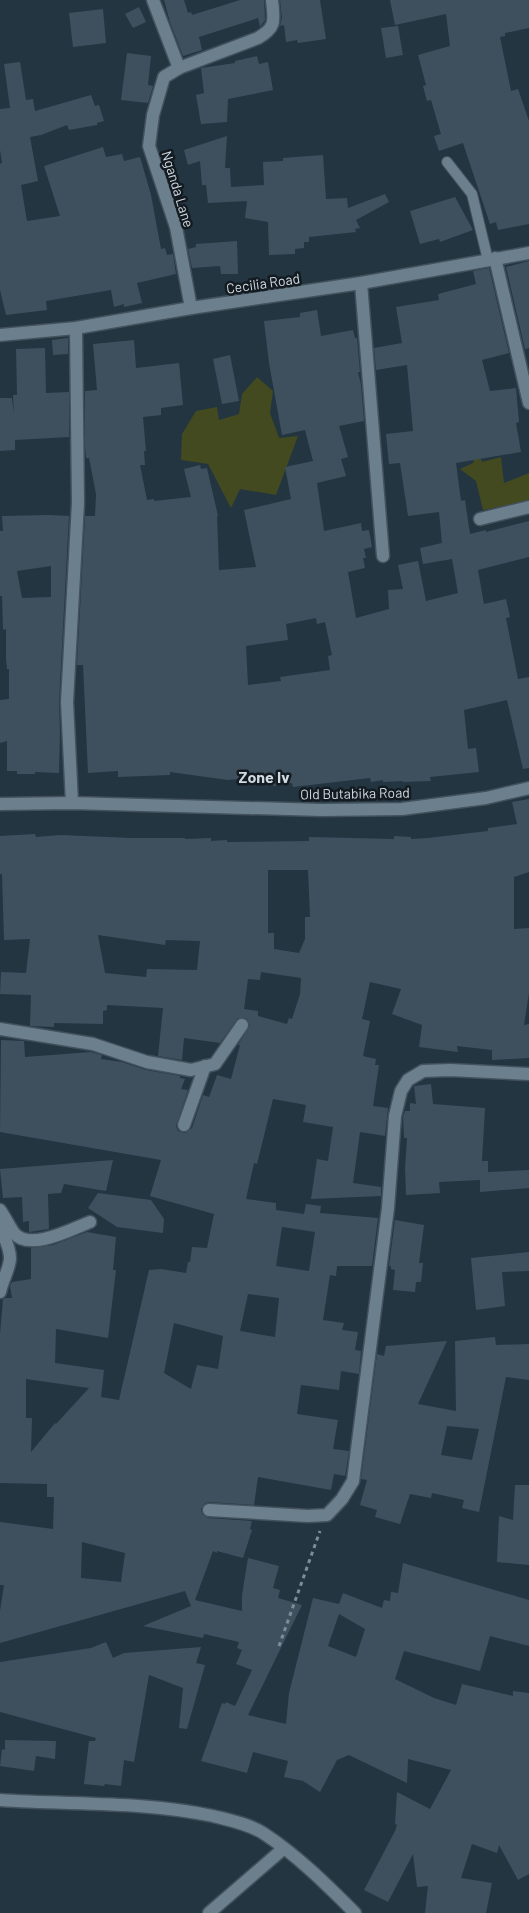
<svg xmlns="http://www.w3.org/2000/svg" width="529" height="1913" font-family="Barlow,sans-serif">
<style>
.green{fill:#434a1f}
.building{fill:#3e505e;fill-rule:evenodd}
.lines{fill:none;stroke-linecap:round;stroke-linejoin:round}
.lane-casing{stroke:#42515c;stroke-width:12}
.street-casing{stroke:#42515c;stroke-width:15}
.secondary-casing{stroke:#42515c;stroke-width:15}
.path{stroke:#7e8c96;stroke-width:3;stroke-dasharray:4 4;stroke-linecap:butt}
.lane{stroke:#6b7f8d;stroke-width:10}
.street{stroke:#6b7f8d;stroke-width:12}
.secondary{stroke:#6b7f8d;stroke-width:12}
.labels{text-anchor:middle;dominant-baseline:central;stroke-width:5;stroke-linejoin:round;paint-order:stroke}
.street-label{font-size:14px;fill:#d0dae2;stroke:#131b21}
.quarter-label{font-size:16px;font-weight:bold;fill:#d0dae2;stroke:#131b21}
</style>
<rect width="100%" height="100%" fill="#233541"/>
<g class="green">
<path d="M257 377 273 391 270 413 279 438 298 436 276 495 240 489 231 508 208 464 181 460 182 434 196 411 217 407 219 420 239 414 242 394Z"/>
<path d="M477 448 482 462 501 457 504 483 529 473V501L483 510 476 481 460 469 473 463Z"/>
</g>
<g class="building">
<path d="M164 0H184L188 13 191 12 192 15 240 0H264L265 20 260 27 258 18 199 37 202 50 183 56 170 22Z"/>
<path d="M280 0H320L326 39 298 43 297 40 286 42 284 25 280 26 282 18Z"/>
<path d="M390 0H529V28L505 33V36L500 37 511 91 518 89 529 121V224L498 230 496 222 490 224 463 143 439 151 434 136 441 134 431 100 427 101 423 86 426 85 418 55 450 46 446 14 395 25Z"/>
<path d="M139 7 146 22 133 28 125 14Z"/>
<path d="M103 9 106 43 73 47 69 13Z"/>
<path d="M398 26 403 55 386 58 381 28Z"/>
<path d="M127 53 151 56 148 85 153 86 148 103 121 100Z"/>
<path d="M257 56 259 64 268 62 273 90 228 99 227 122 201 124 196 95 204 93 201 68 235 63V61Z"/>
<path d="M20 62 26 100 33 99 35 111 91 95 95 106 99 105 104 121 97 123V125L69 130 67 125 41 135 30 137 38 181 21 185 27 221 60 216 44 166 103 147 106 157 122 154 124 161 140 157 151 195 161 249 165 248 167 255 173 254 176 274 137 283 142 303 124 307V304L114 307 111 290 46 301 47 310 6 315 0 290V164L2 163 0 150V109L10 108 4 64Z"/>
<path d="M227 136 225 168H230L231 187 264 185 263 162 283 161V158L323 155 326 199 347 198 348 208 385 194 389 202 356 220 360 228 355 229 356 232 309 237V242H304V248L295 249V254L269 255 268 222 245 218 247 201 208 203 206 185H202L200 161 188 165 184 150Z"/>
<path d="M455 197 473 230 440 242 439 239 420 244 410 211Z"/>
<path d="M237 241 238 274H221L220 266 192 268 188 249 196 247V244Z"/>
<path d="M529 261V348L525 349 506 267Z"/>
<path d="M489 268 509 353 482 360 490 391 516 388 519 422 516 423 521 452 456 463 461 501 465 500 470 534 486 530V532L529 521V557L478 570 484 604 506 599 510 617 506 618 518 679 529 677V768L523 769 507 700 464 710 468 749 476 748 479 772 430 777 431 781 403 782V781L383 782V780L371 782 370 778 293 787 292 783 273 786 271 776 228 780 170 772V775L118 777V771L88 773 83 665H77L85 516H95L96 494 89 458H86L85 445V391L97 390 93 344 134 340 136 368 179 363 183 405 161 408V415L143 417 146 451H144L145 465H140L147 500 154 499V501L191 497 184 469 200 465 201 469 207 468 218 516H217L219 570 256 567 244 510 291 499 285 467 313 461 305 430 282 435 269 363 264 321 300 317V313L317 310 321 336 353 330 355 338H357L360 372H358L361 385 364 421 339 426 348 457 341 459 346 476 317 483 324 531 361 523 362 531 369 530 372 547 364 549 366 558H363L365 568 348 572 356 618 389 609 388 590 403 589 398 565 418 561 426 601 458 593 452 559 423 564 420 548 442 543 439 512 408 516 400 463 389 464 386 434 413 431 407 365 376 370 374 348 402 343 396 307 439 300 438 294 476 284 473 271ZM316 618 317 624 325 622 332 655 328 656 330 670 280 677 281 681 248 685 246 646 288 640 286 624Z"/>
<path d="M68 338V354L53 355 52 340Z"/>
<path d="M45 348 46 393 69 392V437L15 440V450L0 451V398H12L14 415 13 395H17L16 349Z"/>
<path d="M230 355 239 401 222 404 213 359Z"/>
<path d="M49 515 69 516 59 702 60 733 59 773 35 772V774H17V771H7V741L0 743V700L9 699V669H7L6 658V629L3 630 2 596H0V531H3L2 516ZM51 566V597L22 598 17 571Z"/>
<path d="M529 799V872L514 877V929L529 928V993L524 1025 529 1024V1058L492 1060V1050L457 1046 458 1052 419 1047 422 1025 392 1014 401 989 370 982 362 1019 370 1021 363 1056 376 1059 375 1065H379L373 1106 388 1108 385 1136 360 1132 353 1183 381 1187V1196L311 1199 317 1159 328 1161 333 1127 303 1122 306 1105 273 1099 257 1164 254 1163 246 1199 276 1203V1210L304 1214 306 1204 321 1206 320 1213 378 1218 372 1266H337L336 1276 330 1275 323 1320 344 1323 342 1330 358 1332 355 1350 361 1351 359 1374 341 1371 339 1390 301 1385 297 1414 338 1420 333 1449 349 1451 345 1476 334 1474 331 1490 258 1477 254 1505 209 1502 205 1503 201 1509 202 1514 208 1518 252 1521 250 1529 252 1530 243 1558 217 1551V1553L213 1551 195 1600 242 1611V1595L248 1558 279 1566 273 1588 280 1590 278 1598 302 1605 248 1715 286 1724 289 1693 313 1598 339 1604 343 1593 382 1608 384 1600 390 1601 391 1592 398 1593 403 1563 529 1600V1646L490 1636 480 1671 404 1651 395 1679 434 1698 456 1705 462 1684 513 1696V1691L529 1693V1874L518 1880 499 1845 497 1853 472 1844 461 1878 492 1883 486 1913H425L428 1886 417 1887 413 1854 388 1902 364 1890 395 1831 397 1825 395 1824 397 1792 430 1809 451 1770 408 1759 407 1783 349 1755 337 1760 320 1792 303 1781 284 1777 288 1761 253 1752 247 1773 201 1761 222 1703 225 1704 226 1702 235 1706 252 1670 236 1664 242 1650 237 1648 239 1642 204 1634 203 1638 143 1626 191 1606 185 1591 0 1643V1611L4 1585H0V1522L53 1529 54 1497H47V1484L0 1483V1334L3 1299 6 1298H12L10 1286 12 1282 31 1279V1248L53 1245 87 1232 116 1237 113 1270H116L108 1338 56 1329 55 1363 104 1370 101 1397 119 1400 149 1270 161 1269 186 1273 188 1262H190L192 1247 207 1248 214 1214 150 1196 161 1160 0 1132 1 1040 24 1041 25 1057 91 1052 102 1055 101 1059 122 1062 146 1070 180 1076V1078L185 1079 181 1089 188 1090 176 1126 178 1131 185 1133 192 1128 203 1095 209 1097 217 1075 231 1079 240 1045H238L250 1025 246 1018H238L220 1043 184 1038 182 1060 158 1056 163 1008 107 1005V1010L103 1011V1024L54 1023V1027L30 1026 31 995 0 994 1 972 26 973 30 939 4 940 2 874H0V836L35 834 36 837 60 835 131 838H185V839L211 838V841L227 840V842L309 841V837L394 839V836L411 837V839L428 838 488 831V828L517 824 512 802ZM268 870H308L310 917H305V939L299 953 274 949V933H268ZM98 935 165 945 166 940 200 941 197 970 147 969 146 977 105 973ZM261 972 301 978 300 994 292 1019 289 1018 287 1024 258 1016V1011L244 1009 248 979 260 980ZM282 1227 315 1232 309 1271 276 1266ZM248 1294 279 1298 275 1337 240 1331ZM174 1323 223 1336 218 1369 197 1365 191 1389 164 1373ZM26 1379 89 1388 56 1424 55 1423 31 1452 32 1418H26ZM82 1542 125 1553 121 1582 81 1578ZM339 1614 365 1629 356 1657 328 1646Z"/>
<path d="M431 1084 433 1104 485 1108 482 1161H488V1172L529 1170V1188L480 1192V1180L439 1182 440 1193 406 1195 405 1168 407 1138H404L403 1117 405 1111H410V1103L416 1104 414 1086Z"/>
<path d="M113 1160 106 1191 64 1184 61 1193 48 1194 49 1229 29 1232V1221L23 1222 22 1197 3 1198 0 1169Z"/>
<path d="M98 1193 151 1200 164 1219 163 1233 117 1227 88 1208Z"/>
<path d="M395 1220 424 1225 419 1263H423L421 1282H416L415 1292 393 1290 395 1270 391 1269V1266H389Z"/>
<path d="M529 1252V1271L502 1272 505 1306 476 1310 471 1258Z"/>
<path d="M495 1337 496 1345 529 1344V1380L506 1377 479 1512 462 1508 464 1500 432 1493 431 1498 410 1494 400 1524 375 1517 377 1510 360 1505 367 1480 361 1479 377 1354 384 1356 386 1346 447 1341 418 1404 456 1411 455 1341ZM447 1426 479 1429 472 1460 441 1455Z"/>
<path d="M515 1485H529V1565L497 1562 499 1516 513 1520Z"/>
<path d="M106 1642 113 1658 124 1653 201 1647 196 1663 205 1665 187 1729 179 1728 183 1688 149 1675 134 1762 124 1760 121 1786 105 1784 104 1786 84 1784 89 1741H95L96 1738 0 1712V1662L91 1648Z"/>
<path d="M5 1740 56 1741 55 1759 36 1756 34 1771 0 1766 2 1749 5 1750Z"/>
</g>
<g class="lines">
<defs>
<path id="lane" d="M447 162 472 194 488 260"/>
<g id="street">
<path d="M153 0 179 68"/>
<path d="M495 258 529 403"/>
<path d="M361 283 383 556"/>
<path d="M191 308 176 227 149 146 153 115 164 77 179 68 258 38C277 27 274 20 272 0"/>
<path d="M0 335 76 328 191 308 361 283 529 253"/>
<path d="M480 519 529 507"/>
<path d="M72 803 67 702 78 503 76 328"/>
<path d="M0 1029 93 1044 147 1062 191 1070 215 1064 242 1025"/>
<path d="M184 1125 205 1066"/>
<path d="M0 1210C5 1217 9 1226 14 1233 29 1252 72 1229 90 1222"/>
<path d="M0 1227C4 1237 10 1247 10 1258 10 1268 2 1281 0 1292"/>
<path d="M209 1510 308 1516 327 1515 342 1499 353 1481 388 1208 395 1116 401 1091 408 1080 423 1071 450 1070 529 1074"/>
<path d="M0 1800C71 1805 143 1801 213 1816 229 1820 249 1824 263 1833 297 1855 327 1885 355 1913"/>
<path d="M209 1913 283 1849"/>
</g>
<path id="secondary" d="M0 804 72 803 322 810 402 809 486 798 529 788"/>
</defs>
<use href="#lane" class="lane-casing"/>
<use href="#street" class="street-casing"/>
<use href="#secondary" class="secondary-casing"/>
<path class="path" d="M279 1646 320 1531"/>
<use href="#lane" class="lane"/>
<use href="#street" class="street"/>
<use href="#secondary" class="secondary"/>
</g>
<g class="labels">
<g class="street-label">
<text transform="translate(178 189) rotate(73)">Nganda Lane</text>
<text transform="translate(263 283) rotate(-8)">Cecilia Road</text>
<text transform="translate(355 793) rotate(-1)">Old Butabika Road</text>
</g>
<g class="quarter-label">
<text x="264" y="776">Zone Iv</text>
</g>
</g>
</svg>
